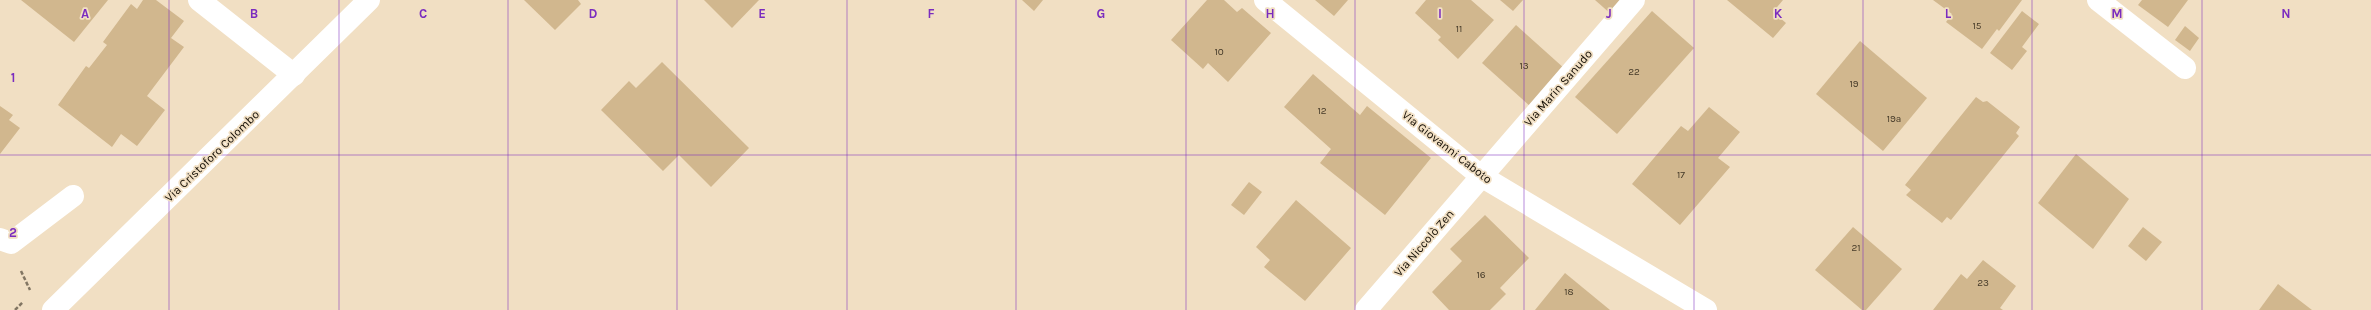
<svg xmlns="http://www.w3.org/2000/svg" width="2371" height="310" font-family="Karla,sans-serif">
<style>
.building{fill:#d1b78e}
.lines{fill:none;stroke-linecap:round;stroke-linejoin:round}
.path{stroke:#827663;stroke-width:2.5;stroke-dasharray:4 2;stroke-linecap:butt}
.minor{stroke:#fff;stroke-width:22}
.tertiary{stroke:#fff;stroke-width:22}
.grid{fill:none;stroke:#7b2cbf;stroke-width:1;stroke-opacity:0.55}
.labels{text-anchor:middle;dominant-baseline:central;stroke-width:3.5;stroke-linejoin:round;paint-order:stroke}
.number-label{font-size:10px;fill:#433827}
.street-label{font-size:12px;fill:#140e05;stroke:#f1dfc3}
.grid-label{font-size:13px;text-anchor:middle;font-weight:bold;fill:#7b2cbf;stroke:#f1dfc3;stroke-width:3.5;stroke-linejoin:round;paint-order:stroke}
</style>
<rect width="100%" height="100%" fill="#f1dfc3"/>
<g class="building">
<path d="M21 0H108L74 42Z"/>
<path d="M143 0H156L184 21 171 38 184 47 147 96 165 110 137 146 121 134 112 147 58 105 86 66 89 68 107 45 103 42 131 4 137 9Z"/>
<path d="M524 0H578L581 4 555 30Z"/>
<path d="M704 0H759L732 28Z"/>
<path d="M1022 0H1043L1034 11Z"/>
<path d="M1207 0H1224L1237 12 1242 8 1271 33 1228 82 1208 63 1203 69 1171 40Z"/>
<path d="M1315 0H1348L1334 16Z"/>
<path d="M1426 0H1471L1494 20 1458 59 1438 40 1441 37 1415 13Z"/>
<path d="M1500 0H1523L1513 11Z"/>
<path d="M1595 0H1625L1612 15Z"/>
<path d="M1727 0H1783L1773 12 1786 23 1773 38Z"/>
<path d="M1933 0H2022L1999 31 1997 29 1982 49 1946 22 1952 14Z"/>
<path d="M2142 0H2188L2168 27 2138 5Z"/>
<path d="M1652 11 1694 48 1617 134 1575 97Z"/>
<path d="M2022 11 2039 24 2022 47 2027 51 2012 70 1990 53Z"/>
<path d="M1516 25 1565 69 1531 107 1482 63Z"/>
<path d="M2185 26 2199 38 2190 51 2175 40Z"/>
<path d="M1860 41 1927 98 1883 151 1816 94Z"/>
<path d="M662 62 749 148 711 187 679 155 663 171 601 110 629 81 636 88Z"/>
<path d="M1313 74 1360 115 1367 106 1431 158 1385 215 1320 163 1331 149 1284 107Z"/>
<path d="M1976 97 1983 102 1987 101 2020 127 2016 133 2019 136 1951 220 1947 217 1942 223 1906 195 1911 190 1905 185Z"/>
<path d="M0 106 13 115 9 120 20 128 0 154Z"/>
<path d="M1709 107 1740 132 1718 158 1730 167 1680 225 1632 184 1681 126 1688 131Z"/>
<path d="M2076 154 2129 199 2093 249 2038 203Z"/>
<path d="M1249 182 1262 192 1244 215 1231 205Z"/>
<path d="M1296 200 1351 248 1305 301 1264 267 1270 260 1256 247Z"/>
<path d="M1485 215 1529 258 1500 288 1506 294 1490 310H1449L1432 292 1462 261 1450 249Z"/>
<path d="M1853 227 1902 269 1866 310H1862L1815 270Z"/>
<path d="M2143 227 2162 242 2146 261 2128 246Z"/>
<path d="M1983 260 2016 286 2000 308 2003 310H1933L1961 274 1967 279Z"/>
<path d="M1565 273 1610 310H1535Z"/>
<path d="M2278 284 2312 310H2259Z"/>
</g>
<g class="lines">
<g class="path">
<path d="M21 271 30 290"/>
<path d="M15 310 23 302"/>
</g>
<g class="minor">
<path d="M199 0 294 75"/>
<path d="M1265 0 1481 176 1706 310"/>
<path d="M2098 0 2185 68"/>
<path d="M0 239 11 243 73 196"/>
<path d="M1366 310 1634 0"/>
</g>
<path class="tertiary" d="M53 310 369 0"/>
</g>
<path class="grid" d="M169 0V310M339 0V310M508 0V310M677 0V310M847 0V310M1016 0V310M1186 0V310M1355 0V310M1524 0V310M1694 0V310M1863 0V310M2032 0V310M2202 0V310M0 155H2371"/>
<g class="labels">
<g class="number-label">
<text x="1977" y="26">15</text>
<text x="1459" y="29">11</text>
<text x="1219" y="52">10</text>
<text x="1524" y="66">13</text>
<text x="1634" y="72">22</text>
<text x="1854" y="84">19</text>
<text x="1322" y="111">12</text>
<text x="1894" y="119">19a</text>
<text x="1681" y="175">17</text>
<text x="1856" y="248">21</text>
<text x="1481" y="275">16</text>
<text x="1983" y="283">23</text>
<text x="1569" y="292">18</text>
</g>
<g class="street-label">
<text transform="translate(1558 88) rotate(-49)">Via Marin Sanudo</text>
<text transform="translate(1447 147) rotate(38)">Via Giovanni Caboto</text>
<text transform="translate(212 156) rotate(-44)">Via Cristoforo Colombo</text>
<text transform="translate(1424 243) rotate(-49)">Via Niccolò Zen</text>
</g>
</g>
<g class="grid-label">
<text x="85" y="18">A</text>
<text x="254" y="18">B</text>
<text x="423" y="18">C</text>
<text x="593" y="18">D</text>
<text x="762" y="18">E</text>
<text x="931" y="18">F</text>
<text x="1101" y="18">G</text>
<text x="1270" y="18">H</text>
<text x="1440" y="18">I</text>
<text x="1609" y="18">J</text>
<text x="1778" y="18">K</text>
<text x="1948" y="18">L</text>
<text x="2117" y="18">M</text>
<text x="2286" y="18">N</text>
<text x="13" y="82">1</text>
<text x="13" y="237">2</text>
</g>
</svg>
